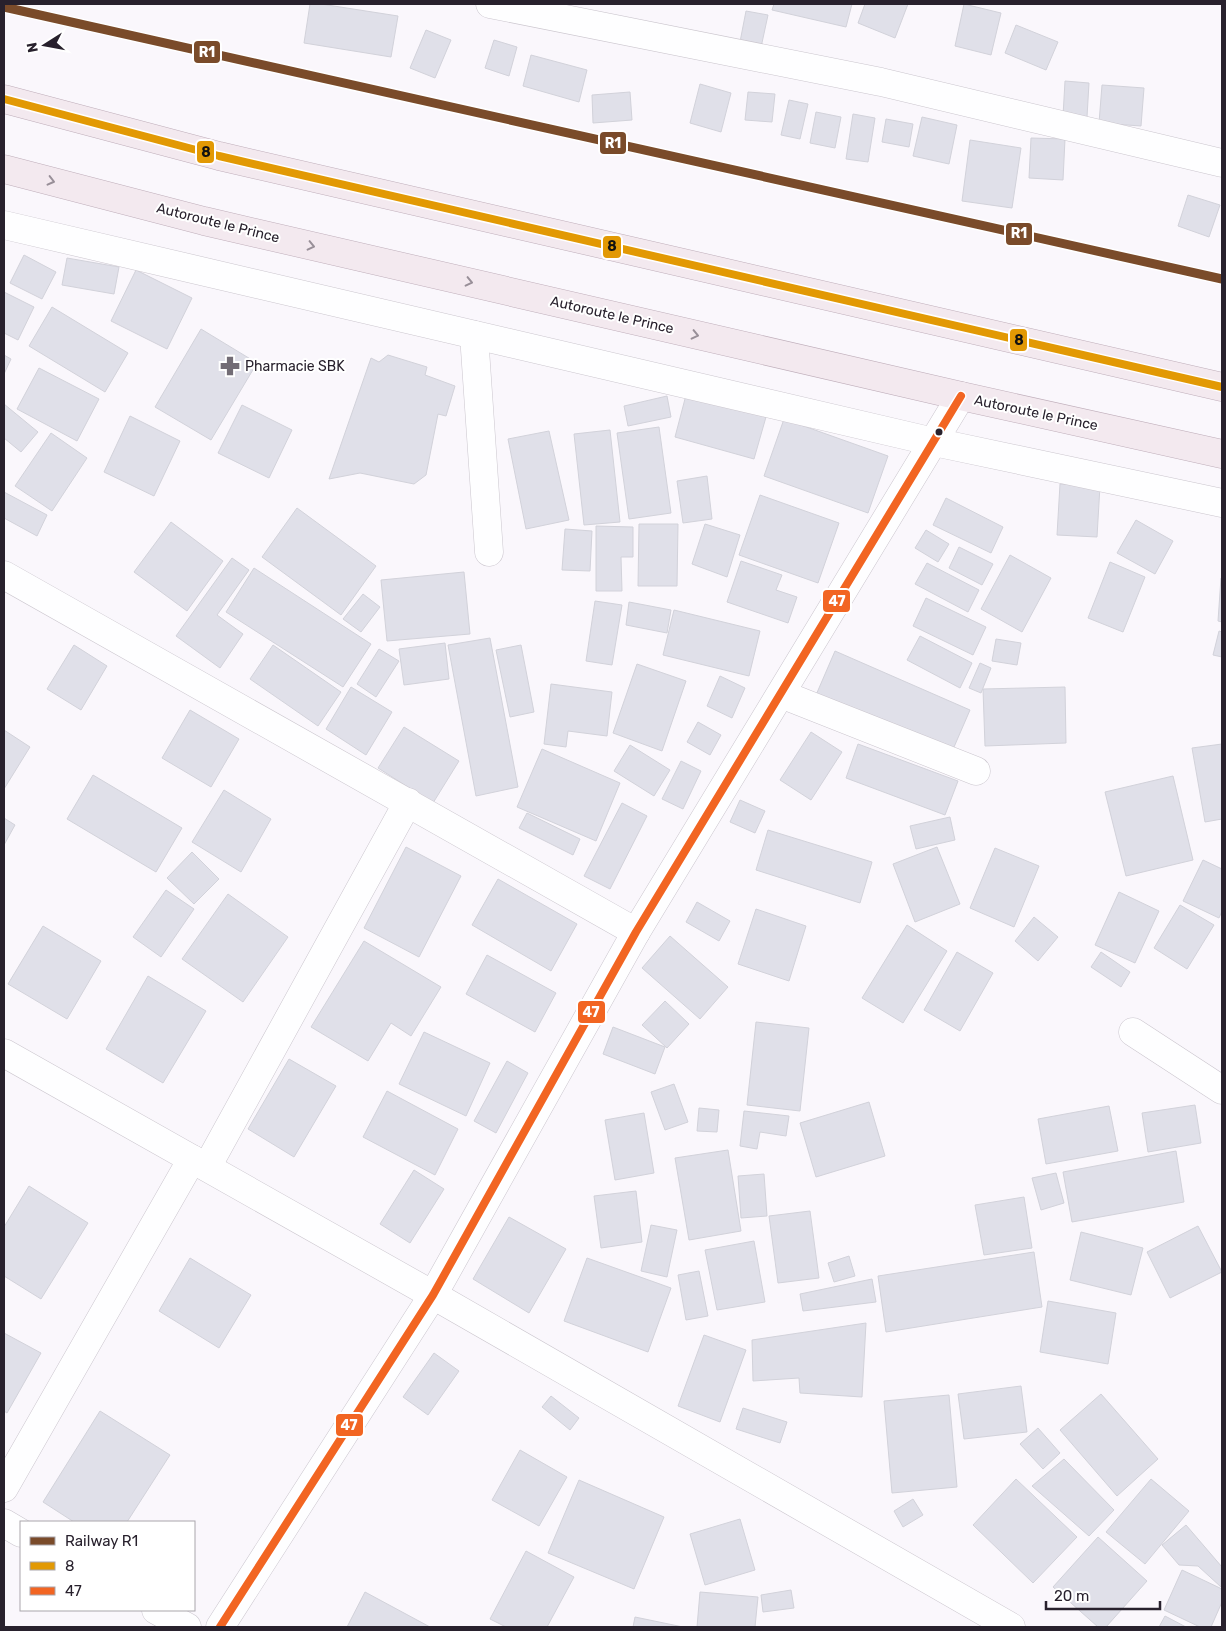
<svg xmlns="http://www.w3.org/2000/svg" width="1226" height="1631" font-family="Rubik,sans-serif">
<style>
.building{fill:#e0e0e9;stroke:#d2d2da}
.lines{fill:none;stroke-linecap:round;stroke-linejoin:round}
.minor-casing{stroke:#cbc6ce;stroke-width:29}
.major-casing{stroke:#bfaeba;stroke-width:29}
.minor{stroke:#fefeff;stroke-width:28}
.major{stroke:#f3e9ef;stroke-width:28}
.rail-casing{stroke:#d3d2d4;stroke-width:5.5}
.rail{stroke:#fff;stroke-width:4;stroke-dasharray:11;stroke-linecap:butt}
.bus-1-casing{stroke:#fff;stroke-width:11}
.bus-2-casing{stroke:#fff;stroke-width:11}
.bus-1{stroke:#e29904;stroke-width:8}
.bus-2{stroke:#f26522;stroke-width:8}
.rail-1-casing{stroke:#fff;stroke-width:12}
.rail-1{stroke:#7a4b2a;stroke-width:9}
.oneway{stroke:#988f98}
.bus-dot{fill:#28212d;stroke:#fff;stroke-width:2}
.labels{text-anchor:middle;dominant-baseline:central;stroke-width:4;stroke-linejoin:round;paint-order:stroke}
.street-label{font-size:14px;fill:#28212d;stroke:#fff}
.poi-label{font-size:14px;fill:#28212d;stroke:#fff;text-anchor:start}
.line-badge{stroke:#fff;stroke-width:2}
.badge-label{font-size:14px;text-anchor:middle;font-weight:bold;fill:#fff}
.pale-badge-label{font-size:14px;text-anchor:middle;font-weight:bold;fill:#111}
</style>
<rect width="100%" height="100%" fill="#faf7fc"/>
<g class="building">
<path d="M310 4H321L398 16 391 57 304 43Z"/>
<path d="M774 4H852L846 27 772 10Z"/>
<path d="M865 4H908L895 38 858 23Z"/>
<path d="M964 4 1001 13 991 55 955 46Z"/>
<path d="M746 11 768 15 760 52 739 47Z"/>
<path d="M1016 25 1058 42 1046 70 1005 53Z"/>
<path d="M426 30 451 40 435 78 410 68Z"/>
<path d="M494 40 517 47 509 76 485 68Z"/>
<path d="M531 55 587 70 579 102 523 86Z"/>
<path d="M1065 81 1089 83 1087 117 1063 116Z"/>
<path d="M700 84 731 93 721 132 690 123Z"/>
<path d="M1102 85 1144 88 1141 126 1099 123Z"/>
<path d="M630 92 632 120 593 123 592 95Z"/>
<path d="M748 92 775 94 772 122 745 120Z"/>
<path d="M789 100 808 104 800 139 781 135Z"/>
<path d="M816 112 841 117 835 148 810 143Z"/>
<path d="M853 114 875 118 868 162 846 159Z"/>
<path d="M922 117 957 125 949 164 913 156Z"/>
<path d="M886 119 913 124 909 147 882 142Z"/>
<path d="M1031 138 1065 139 1063 180 1029 178Z"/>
<path d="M970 140 1021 148 1012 208 962 201Z"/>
<path d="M1188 195 1220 205 1209 237 1178 226Z"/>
<path d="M24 255 56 272 42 299 10 283Z"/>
<path d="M67 258 119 267 114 294 62 285Z"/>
<path d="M136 270 192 298 167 349 111 321Z"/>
<path d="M4 292 34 307 18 340 4 333Z"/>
<path d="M52 307 128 353 105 392 29 346Z"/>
<path d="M201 329 257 363 211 440 155 407Z"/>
<path d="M4 355 11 359 4 374Z"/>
<path d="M388 355 427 367 425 375 455 386 446 416 438 414 426 475 414 484 360 473 329 479 371 358 379 362Z"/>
<path d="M39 368 99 399 77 441 17 409Z"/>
<path d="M686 395 766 417 754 459 675 437Z"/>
<path d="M667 396 671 417 628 426 624 406Z"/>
<path d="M4 404 38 432 21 452 4 438Z"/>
<path d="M242 405 292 430 269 478 218 453Z"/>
<path d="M130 416 180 441 154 496 104 472Z"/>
<path d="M784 419 888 456 868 513 764 476Z"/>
<path d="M659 427 671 513 629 519 617 433Z"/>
<path d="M610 430 620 522 584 525 574 434Z"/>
<path d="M549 431 569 520 526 529 508 439Z"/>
<path d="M51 433 87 458 52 511 15 486Z"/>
<path d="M707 476 712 519 683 523 677 481Z"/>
<path d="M1060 484 1100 486 1097 537 1057 535Z"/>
<path d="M4 492 47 515 37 536 4 518Z"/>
<path d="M760 495 839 523 818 583 739 555Z"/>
<path d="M946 498 1003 527 991 553 933 525Z"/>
<path d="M297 508 376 566 341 615 262 557Z"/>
<path d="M1136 520 1173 541 1155 574 1117 553Z"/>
<path d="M171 522 223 561 187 611 134 572Z"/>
<path d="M639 524H678L677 586H638Z"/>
<path d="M705 524 740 535 727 577 692 564Z"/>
<path d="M596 526 633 527V557H621L622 591H596Z"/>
<path d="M565 529 592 531 590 571 562 570Z"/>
<path d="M926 530 949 544 938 562 915 548Z"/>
<path d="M959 547 993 564 982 585 949 568Z"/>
<path d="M1010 555 1051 578 1022 632 981 609Z"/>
<path d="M232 558 249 570 217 615 243 634 220 668 176 636Z"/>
<path d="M741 561 782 575 776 590 797 597 788 623 727 602Z"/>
<path d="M1110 562 1145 577 1123 632 1088 618Z"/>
<path d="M927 563 979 590 968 612 915 584Z"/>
<path d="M254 568 371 644 343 687 226 612Z"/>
<path d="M464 572 470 634 387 641 381 580Z"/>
<path d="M1221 578H1222V622L1218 621Z"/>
<path d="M363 594 380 607 361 632 343 619Z"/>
<path d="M926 598 986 627 973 655 913 626Z"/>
<path d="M595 601 622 605 612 665 586 661Z"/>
<path d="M629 602 671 610 667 633 626 625Z"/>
<path d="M674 610 760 631 749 676 663 655Z"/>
<path d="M1219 631 1222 632V657L1213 655Z"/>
<path d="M920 636 972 663 960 688 907 660Z"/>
<path d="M490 638 518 787 476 796 448 645Z"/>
<path d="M996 639 1021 643 1017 665 992 661Z"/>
<path d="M445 643 449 679 404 685 399 649Z"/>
<path d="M74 645 107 666 81 710 47 689Z"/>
<path d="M273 645 341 692 318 726 250 679Z"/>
<path d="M521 645 534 712 510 717 496 650Z"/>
<path d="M379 649 399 661 376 697 357 684Z"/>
<path d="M835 651 970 710 951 754 816 695Z"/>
<path d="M980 663 991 668 981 693 969 688Z"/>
<path d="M637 664 686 681 662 751 613 733Z"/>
<path d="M720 676 745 688 732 718 707 706Z"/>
<path d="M551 684 612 692 607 736 568 731 566 747 544 744Z"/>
<path d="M351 687 392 712 366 755 326 729Z"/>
<path d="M1065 687 1066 743 985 746 983 689Z"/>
<path d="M190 710 239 739 211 787 162 758Z"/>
<path d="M698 722 721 735 710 755 687 742Z"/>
<path d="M404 727 459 761 433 803 378 768Z"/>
<path d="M4 730 30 747 4 789Z"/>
<path d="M811 732 842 752 811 800 780 780Z"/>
<path d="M858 744 958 781 945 815 846 778Z"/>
<path d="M1222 744V819L1205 822 1192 748Z"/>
<path d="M630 745 670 770 654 796 614 771Z"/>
<path d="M542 749 620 783 596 841 517 807Z"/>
<path d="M681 761 701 771 683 809 662 799Z"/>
<path d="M93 775 182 828 156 872 67 819Z"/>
<path d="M1173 776 1193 860 1126 876 1105 792Z"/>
<path d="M224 790 271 819 241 872 192 842Z"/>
<path d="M740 800 765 811 755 833 730 822Z"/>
<path d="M622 803 647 816 610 889 584 876Z"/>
<path d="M527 813 580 839 573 855 519 828Z"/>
<path d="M950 817 955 840 916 849 910 826Z"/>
<path d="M4 818 15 825 4 845Z"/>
<path d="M768 830 872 862 860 903 756 870Z"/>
<path d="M406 847 461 876 419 957 364 928Z"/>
<path d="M937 847 960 904 915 922 893 864Z"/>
<path d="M995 848 1039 866 1014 927 970 908Z"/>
<path d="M192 852 219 879 194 904 167 878Z"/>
<path d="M1203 860 1222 869V911L1219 918 1183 901Z"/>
<path d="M498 879 577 924 551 971 472 925Z"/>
<path d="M166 890 194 909 161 957 133 937Z"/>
<path d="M1119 892 1159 911 1135 963 1095 945Z"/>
<path d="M228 894 288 937 243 1002 182 959Z"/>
<path d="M697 902 730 921 719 941 686 922Z"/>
<path d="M1180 905 1214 925 1187 969 1154 948Z"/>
<path d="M756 909 806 926 789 981 738 964Z"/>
<path d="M1034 917 1058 937 1038 961 1015 941Z"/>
<path d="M907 925 947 951 903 1023 862 998Z"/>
<path d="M43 926 101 961 67 1019 8 984Z"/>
<path d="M670 936 728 987 700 1019 642 968Z"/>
<path d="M364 941 441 987 411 1036 391 1023 368 1061 311 1027Z"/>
<path d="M957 952 993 973 960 1031 924 1010Z"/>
<path d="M1101 952 1130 972 1121 987 1091 967Z"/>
<path d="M487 955 556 993 535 1032 466 994Z"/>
<path d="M148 976 206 1011 163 1083 106 1049Z"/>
<path d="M665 1001 689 1024 667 1048 642 1025Z"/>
<path d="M756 1022 809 1028 800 1111 747 1105Z"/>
<path d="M613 1027 665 1047 655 1074 603 1054Z"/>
<path d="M424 1032 490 1063 466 1116 399 1084Z"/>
<path d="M289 1059 336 1086 294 1157 248 1129Z"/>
<path d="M507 1061 528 1073 496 1133 474 1121Z"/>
<path d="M674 1084 688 1122 665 1130 651 1092Z"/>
<path d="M387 1091 458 1129 435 1175 363 1137Z"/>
<path d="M869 1102 885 1156 816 1177 800 1123Z"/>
<path d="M1195 1105 1201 1143 1148 1152 1142 1113Z"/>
<path d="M1109 1106 1118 1151 1046 1164 1038 1119Z"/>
<path d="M699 1108 719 1110 717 1132 697 1131Z"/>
<path d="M744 1111 789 1116 786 1136 760 1132 757 1149 740 1146Z"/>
<path d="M644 1113 654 1173 615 1180 605 1120Z"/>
<path d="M728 1150 741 1231 689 1240 675 1158Z"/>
<path d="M1176 1151 1184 1202 1072 1222 1063 1172Z"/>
<path d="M414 1170 444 1189 410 1243 380 1224Z"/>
<path d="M1056 1173 1064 1203 1041 1210 1032 1178Z"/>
<path d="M764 1174 767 1216 741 1218 738 1176Z"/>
<path d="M29 1186 88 1223 41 1299 4 1276V1227Z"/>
<path d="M636 1191 642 1242 601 1248 594 1196Z"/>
<path d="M1024 1197 1032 1248 984 1255 975 1205Z"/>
<path d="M810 1211 819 1278 778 1283 769 1216Z"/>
<path d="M509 1217 566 1249 529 1313 473 1279Z"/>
<path d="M651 1225 677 1230 667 1277 641 1271Z"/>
<path d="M1198 1226 1222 1272 1170 1298 1147 1252Z"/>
<path d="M1081 1232 1143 1248 1131 1295 1070 1280Z"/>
<path d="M754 1241 765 1302 717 1310 705 1250Z"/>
<path d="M1034 1252 1042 1307 886 1332 878 1276Z"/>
<path d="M849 1256 855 1276 834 1282 828 1263Z"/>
<path d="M190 1258 251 1295 219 1348 159 1311Z"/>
<path d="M587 1258 671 1288 648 1352 564 1321Z"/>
<path d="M699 1271 708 1316 686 1320 678 1275Z"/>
<path d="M872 1279 876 1302 803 1311 800 1294Z"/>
<path d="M1048 1301 1116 1313 1108 1364 1040 1352Z"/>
<path d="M866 1323 862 1397 800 1393 799 1378 753 1381 752 1340Z"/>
<path d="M4 1333 41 1353 7 1413 4 1411Z"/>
<path d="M704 1335 746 1350 720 1422 678 1406Z"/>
<path d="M434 1353 459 1371 428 1415 403 1397Z"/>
<path d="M1021 1386 1027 1432 964 1439 958 1394Z"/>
<path d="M1101 1394 1158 1459 1117 1496 1060 1430Z"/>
<path d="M949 1395 957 1487 892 1493 884 1401Z"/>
<path d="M551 1396 579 1418 570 1430 542 1407Z"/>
<path d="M743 1408 787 1422 780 1443 736 1429Z"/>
<path d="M100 1411 170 1455 127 1522H74L43 1502Z"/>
<path d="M1038 1428 1060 1453 1043 1469 1020 1444Z"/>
<path d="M520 1450 567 1477 539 1526 492 1500Z"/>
<path d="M1064 1459 1114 1510 1089 1536 1032 1486Z"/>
<path d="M1016 1479 1077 1537 1033 1583 973 1525Z"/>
<path d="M1151 1479 1189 1511 1145 1564 1106 1532Z"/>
<path d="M579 1480 664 1517 634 1589 548 1553Z"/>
<path d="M913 1499 923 1515 903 1527 894 1511Z"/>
<path d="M740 1519 755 1570 705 1585 690 1534Z"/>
<path d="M1186 1525 1222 1567 1221 1587 1198 1566 1179 1565 1162 1545Z"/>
<path d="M1098 1537 1147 1581 1106 1627H1098L1053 1587Z"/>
<path d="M526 1551 574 1577 547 1627H506L490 1619Z"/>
<path d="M1182 1570 1222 1589V1602L1211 1627H1200L1164 1610Z"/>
<path d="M791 1590 794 1608 763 1612 761 1595Z"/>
<path d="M365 1592 430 1627H347Z"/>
<path d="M700 1592 758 1597 755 1627H697Z"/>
<path d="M1165 1616 1186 1627H1159Z"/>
<path d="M635 1617 683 1627H633Z"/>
</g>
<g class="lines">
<defs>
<g id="minor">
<path d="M490 4 881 82 1222 163"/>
<path d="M4 225 934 442 1222 503"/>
<path d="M474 335 489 552"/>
<path d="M4 575 636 932"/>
<path d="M781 694 976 771"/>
<path d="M1133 1032 1222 1090"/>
<path d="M4 1053 433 1295 1011 1627"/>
<path d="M207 1167 408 802"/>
<path d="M4 1488 192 1159"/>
<path d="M4 1523 21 1533"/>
<path d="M156 1610 187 1627"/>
<path d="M220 1627 433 1295 636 932 961 396"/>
</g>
<g id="major">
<path d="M4 99 219 156 1222 387"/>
<path d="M4 169 204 221 961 396 1222 454"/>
</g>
</defs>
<use href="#minor" class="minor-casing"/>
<use href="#major" class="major-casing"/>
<use href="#minor" class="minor"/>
<use href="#major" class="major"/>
<defs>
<path id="rail" d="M4 7 1222 279"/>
</defs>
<use href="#rail" class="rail-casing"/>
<use href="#rail" class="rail"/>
<defs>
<path id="bus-1" d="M4 99 219 156 1222 387"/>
<path id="bus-2" d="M220 1627 433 1295 636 932 961 396"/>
</defs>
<use href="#bus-1" class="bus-1-casing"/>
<use href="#bus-2" class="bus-2-casing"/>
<use href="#bus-1" class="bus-1"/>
<use href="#bus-2" class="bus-2"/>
<defs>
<path id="rail-1" d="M4 7 1222 279"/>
</defs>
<use href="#rail-1" class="rail-1-casing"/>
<use href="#rail-1" class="rail-1"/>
</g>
<defs><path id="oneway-chevron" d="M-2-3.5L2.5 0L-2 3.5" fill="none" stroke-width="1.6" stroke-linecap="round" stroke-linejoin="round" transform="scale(1.25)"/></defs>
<g class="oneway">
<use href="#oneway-chevron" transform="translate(51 181) rotate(14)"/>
<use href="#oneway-chevron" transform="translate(311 246) rotate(13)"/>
<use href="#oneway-chevron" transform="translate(469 282) rotate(13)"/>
<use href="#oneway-chevron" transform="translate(695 335) rotate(13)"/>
</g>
<defs>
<symbol id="pharmacy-bare" viewBox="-9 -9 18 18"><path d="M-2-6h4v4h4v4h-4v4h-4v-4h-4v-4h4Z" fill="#726c75" stroke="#fff" stroke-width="2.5" paint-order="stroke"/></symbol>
</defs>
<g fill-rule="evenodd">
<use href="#pharmacy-bare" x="216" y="352" width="28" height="28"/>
</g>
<circle class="bus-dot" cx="939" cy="432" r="4.5"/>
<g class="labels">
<g class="street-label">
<text transform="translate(218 223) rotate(14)">Autoroute le Prince</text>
<text transform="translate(612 315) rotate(13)">Autoroute le Prince</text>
<text transform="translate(1036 413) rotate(12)">Autoroute le Prince</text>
</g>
<g class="poi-label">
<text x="245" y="366">Pharmacie SBK</text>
</g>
</g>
<g class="line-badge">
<rect x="193" y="40" width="28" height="24" rx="5" fill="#7a4b2a"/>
<rect x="599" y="131" width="28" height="24" rx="5" fill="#7a4b2a"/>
<rect x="196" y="140" width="19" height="24" rx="5" fill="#e29904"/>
<rect x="1005" y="222" width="28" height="24" rx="5" fill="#7a4b2a"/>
<rect x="602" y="235" width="20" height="24" rx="5" fill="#e29904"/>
<rect x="1009" y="328" width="19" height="24" rx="5" fill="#e29904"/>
<rect x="822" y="589" width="29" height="24" rx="5" fill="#f26522"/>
<rect x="577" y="1000" width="29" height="24" rx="5" fill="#f26522"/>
<rect x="335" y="1413" width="29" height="24" rx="5" fill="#f26522"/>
</g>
<g class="badge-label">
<text x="207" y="57">R1</text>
<text x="613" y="148">R1</text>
<text x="1019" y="238">R1</text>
<text x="837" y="606">47</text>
<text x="591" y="1017">47</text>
<text x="349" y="1430">47</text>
</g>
<g class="pale-badge-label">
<text x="206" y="157">8</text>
<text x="612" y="251">8</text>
<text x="1019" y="345">8</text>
</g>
<rect width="1226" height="1631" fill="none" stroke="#28212d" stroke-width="10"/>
<rect x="20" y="1521" width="175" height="90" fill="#ffffff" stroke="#a9a6ab"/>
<rect x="30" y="1537" width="25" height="8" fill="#7a4b2a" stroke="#a9a6ab"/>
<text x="65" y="1546" font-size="15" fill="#28212d">Railway R1</text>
<rect x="30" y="1562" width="25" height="8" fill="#e29904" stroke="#a9a6ab"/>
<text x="65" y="1571" font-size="15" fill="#28212d">8</text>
<rect x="30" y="1587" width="25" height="8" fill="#f26522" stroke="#a9a6ab"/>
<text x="65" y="1596" font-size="15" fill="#28212d">47</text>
<g transform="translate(45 45) rotate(259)" stroke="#ffffff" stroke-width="4" paint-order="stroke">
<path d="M0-4L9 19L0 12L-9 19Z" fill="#28212d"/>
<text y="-8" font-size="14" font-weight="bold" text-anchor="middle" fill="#28212d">N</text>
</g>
<path d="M1046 1601v8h114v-8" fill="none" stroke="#28212d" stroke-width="2.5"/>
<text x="1054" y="1601" font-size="15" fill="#28212d" stroke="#ffffff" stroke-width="4" paint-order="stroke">20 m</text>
</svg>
